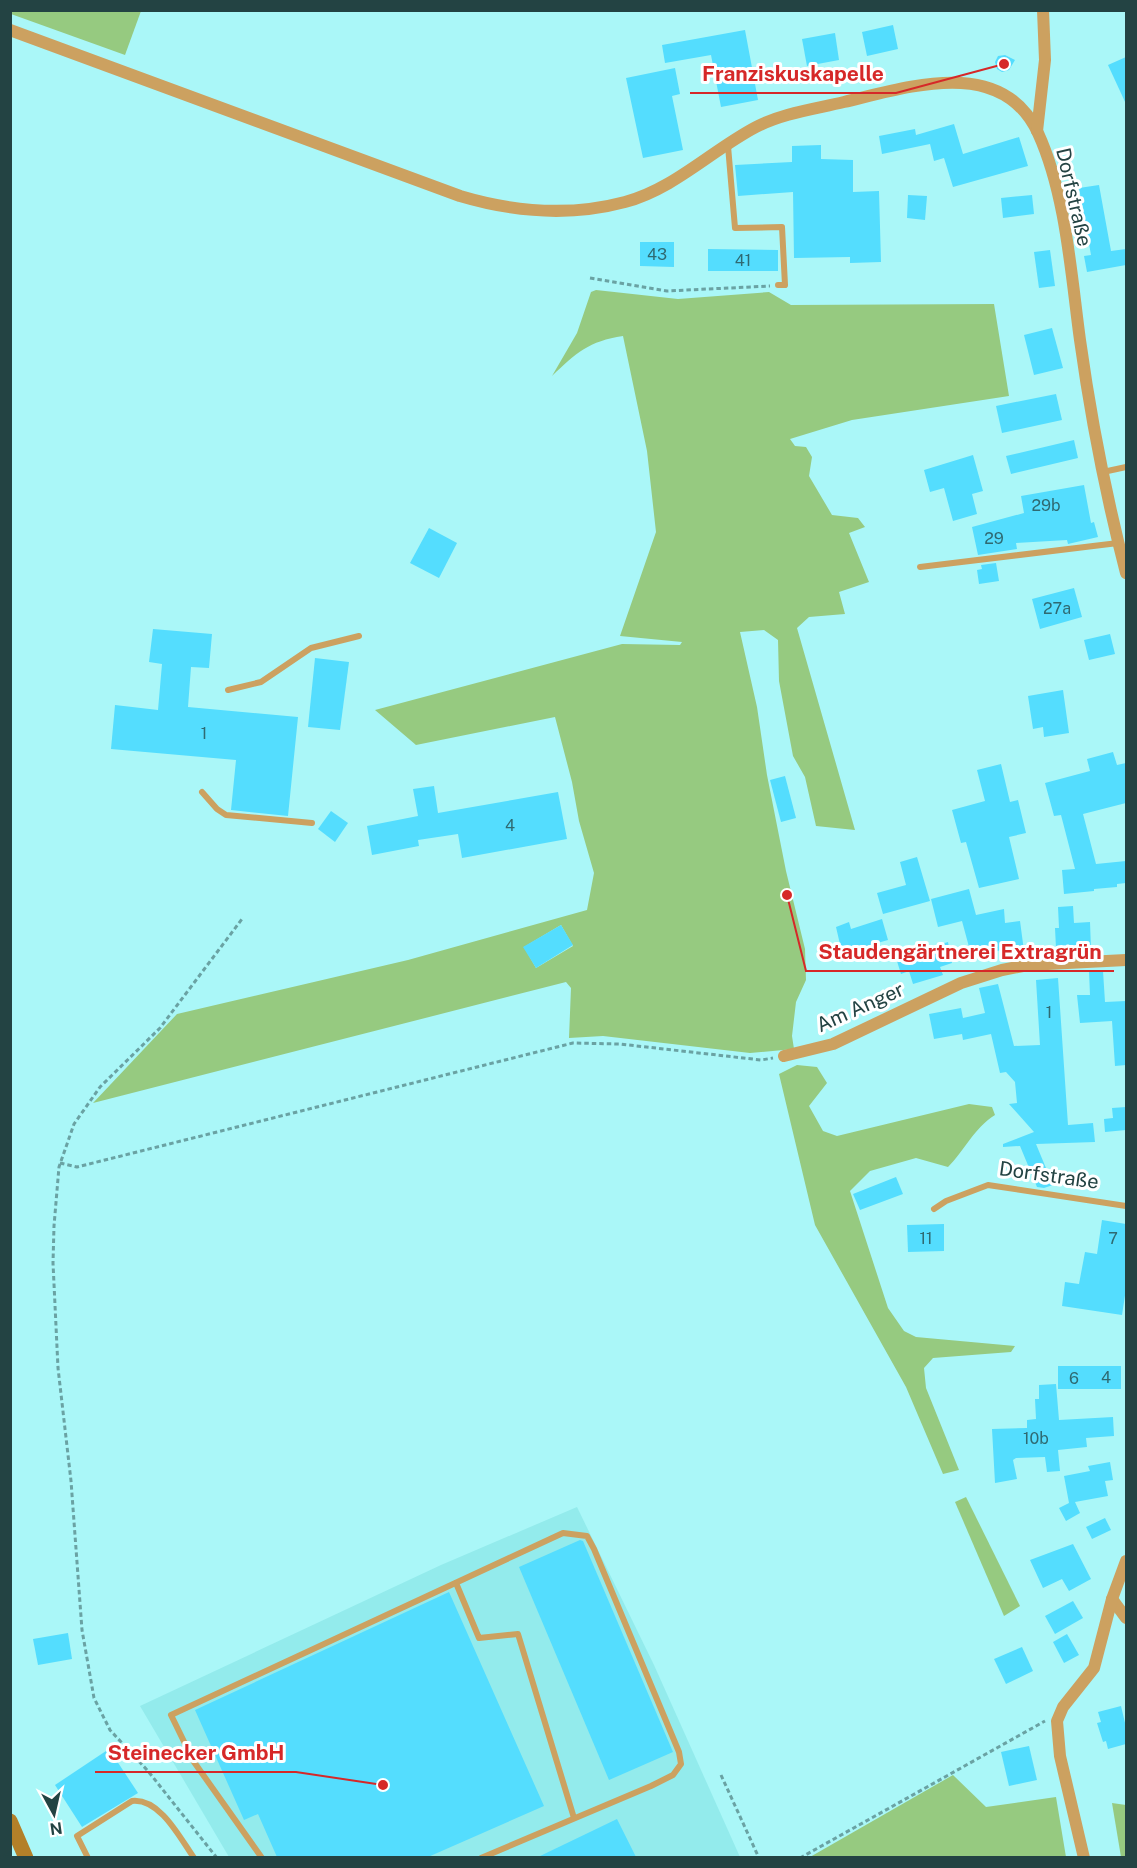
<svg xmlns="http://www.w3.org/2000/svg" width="1137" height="1868" font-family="'Public Sans',sans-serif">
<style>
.built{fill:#93ebec}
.green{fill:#96ca80;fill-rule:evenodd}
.building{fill:#54ddfe}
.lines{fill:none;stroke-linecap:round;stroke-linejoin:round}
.path{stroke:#6aa2a3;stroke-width:3;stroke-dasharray:4.5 3;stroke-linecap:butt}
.service{stroke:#cca160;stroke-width:6}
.minor{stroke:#cca160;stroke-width:12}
.secondary{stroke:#b38029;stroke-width:15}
.labels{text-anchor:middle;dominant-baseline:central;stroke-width:6;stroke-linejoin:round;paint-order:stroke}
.number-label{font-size:16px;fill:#2f6a72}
.street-label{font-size:20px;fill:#234343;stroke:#fff}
.leader{fill:none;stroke:#d62828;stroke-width:2}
.callout-dot{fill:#d62828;stroke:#fff;stroke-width:2}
.callout-label{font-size:21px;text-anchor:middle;font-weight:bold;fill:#d62828;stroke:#fff;stroke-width:6;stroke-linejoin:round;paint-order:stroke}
</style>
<rect width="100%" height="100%" fill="#aaf7f8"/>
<path class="built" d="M577 1507 654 1665 740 1857H229L140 1706 441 1565Z"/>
<g class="green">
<path d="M11 10H141V11L125 55 11 14Z"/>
<path d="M596 290 678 299 769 292 791 305 994 304 1009 396 852 420 790 439 795 446 806 447 812 457 809 476 832 515 858 518 865 527 849 533 869 582 839 592 845 614 809 617 797 628 855 830 816 826 805 777 793 756 779 681 778 640 764 630 740 632 757 707 767 775 786 871 805 949 806 980 796 1002 792 1036 794 1049 750 1053 603 1036 569 1038 571 988 566 982 93 1103 177 1014 408 960 587 910 594 873 579 821 572 782 555 717 416 745 375 710 622 644 680 645 682 642 620 636 656 532 647 451 623 336C589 341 576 353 552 376L577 333 591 292ZM561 925 573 946 536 968 524 947Z"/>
<path d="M797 1065 817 1067 827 1083 809 1106 823 1131 837 1136 969 1104 992 1107 995 1115C974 1128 965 1150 948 1167L916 1158 870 1171 850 1191 888 1308 904 1331 916 1337 1015 1346 1011 1352 933 1358 924 1368 926 1388 959 1470 943 1474 906 1387 815 1225 779 1074Z"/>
<path d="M966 1497 1020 1606 1004 1616 955 1502Z"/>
<path d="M953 1775 986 1807 1056 1797 1066 1857H810Z"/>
<path d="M1112 1803 1126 1805V1857H1121Z"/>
</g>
<g class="building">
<path d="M893 25 898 49 867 56 862 32Z"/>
<path d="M745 30 758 100 721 107 711 55 665 63 662 45Z"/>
<path d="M835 33 839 60 807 66 802 39Z"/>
<path d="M1005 55 1015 60 1009 70 1002 72 997 69 995 62 998 56Z"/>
<path d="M1126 57V104L1108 65Z"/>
<path d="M675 68 680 94 672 96 683 150 643 158 626 78Z"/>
<path d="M954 124 963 154 1019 137 1028 166 953 187 944 158 934 161 930 144 882 154 879 136 915 129 916 135Z"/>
<path d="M821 145V159L853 160V192L879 191 881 262 850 263V257L794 258 793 192 738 196 735 165 792 162V146Z"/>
<path d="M1099 185 1111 251 1126 249V265L1087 272 1084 256 1091 255 1079 188Z"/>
<path d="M908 195 927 196 925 220 907 218Z"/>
<path d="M1032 195 1034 214 1003 218 1001 198Z"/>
<path d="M640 242H674V267L640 266Z"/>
<path d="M708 249 778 250V271H708Z"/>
<path d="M1050 250 1055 286 1039 288 1034 252Z"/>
<path d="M1052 328 1063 368 1034 375 1024 335Z"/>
<path d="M1056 394 1062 420 1002 433 996 406Z"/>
<path d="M1074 440 1078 458 1011 474 1006 456Z"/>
<path d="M973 455 983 491 972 494 977 514 953 521 944 488 930 492 924 470Z"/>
<path d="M1084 485 1091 523 1094 522 1098 537 1068 544 1067 540 1016 543 1017 549 978 555 972 527 1024 513 1021 496Z"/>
<path d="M429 528 457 543 439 578 410 563Z"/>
<path d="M996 563 999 581 979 584 977 570 982 569 981 565Z"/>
<path d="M1074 588 1082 617 1040 629 1032 599Z"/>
<path d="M153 629 212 634 209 668 191 667 188 707 298 717 288 816 231 810 236 760 111 749 115 705 158 710 162 664 149 662Z"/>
<path d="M1110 634 1115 654 1089 660 1084 640Z"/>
<path d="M315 658 349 662 340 730 308 727Z"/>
<path d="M1063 690 1069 733 1044 737 1043 727 1033 729 1028 696Z"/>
<path d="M1113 752 1117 765 1126 763V803L1083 814 1096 864 1126 861V883L1117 884V887L1094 889V891L1064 894 1062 870 1075 869 1061 815 1054 816 1045 783 1090 771 1087 759Z"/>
<path d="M1001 764 1010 802 1018 800 1026 833 1009 837 1019 879 979 888 966 842 961 843 952 810 985 801 977 770Z"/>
<path d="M785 776 796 818 781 822 770 780Z"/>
<path d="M434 786 438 813 558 792 567 839 462 858 458 834 418 840 419 846 372 855 367 826 418 816 413 789Z"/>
<path d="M331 811 348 823 335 842 318 829Z"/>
<path d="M917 857 930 901 883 914 877 893 906 885 900 862Z"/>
<path d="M969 889 976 915 1004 909 1005 923 1020 921 1024 951 1002 954 1001 950 972 958 962 921 938 927 931 899Z"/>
<path d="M1073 906 1074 923 1090 922 1091 950H1077V946L1056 948 1055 928H1059L1058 907Z"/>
<path d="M882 919 888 940 842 953 836 927 849 922 851 929Z"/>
<path d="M561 925 573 945 536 968 523 947Z"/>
<path d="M948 942 952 963 940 967 943 975 913 984 909 971 901 974 896 958Z"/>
<path d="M1089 971H1103L1105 1002 1126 1001V1065L1115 1066 1112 1021 1080 1023 1077 995H1090Z"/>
<path d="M1058 978 1068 1125 1093 1123 1095 1142 1036 1144 1053 1185 1044 1188 1037 1187 1020 1146 1003 1147V1144L1034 1132 1009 1104 1017 1103 1015 1082 1006 1072 1000 1073 991 1034 963 1040 962 1034 934 1039 929 1014 961 1008 963 1018 985 1013 979 988 998 984 1014 1046 1040 1045 1036 980Z"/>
<path d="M1126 1107V1130L1105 1132 1104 1119 1113 1118 1112 1108Z"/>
<path d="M896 1177 903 1194 860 1210 853 1194Z"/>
<path d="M1102 1220 1126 1224V1289L1122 1315 1062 1306 1065 1282 1079 1284 1085 1252 1097 1254Z"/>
<path d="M944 1224V1251L908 1252 907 1225Z"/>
<rect x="1058" y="1366" width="63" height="23"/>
<path d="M1056 1384 1059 1420 1113 1417 1114 1436 1086 1438 1087 1447 1058 1450 1060 1471 1047 1472 1045 1457 1016 1458 1013 1460 1017 1479 995 1483 992 1429 1027 1428V1420L1036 1419 1035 1399H1039V1385Z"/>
<path d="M1110 1462 1113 1480 1105 1481 1108 1496 1075 1502 1080 1513 1066 1521 1059 1508 1069 1503 1064 1476 1090 1471 1088 1466Z"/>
<path d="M1105 1518 1111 1530 1092 1539 1086 1527Z"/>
<path d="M580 1540 583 1541 673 1752 609 1780 519 1567Z"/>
<path d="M1073 1544 1091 1579 1069 1591 1062 1579 1043 1588 1030 1560Z"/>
<path d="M449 1592 544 1806 428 1857H277L258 1814 244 1820 195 1710Z"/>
<path d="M1073 1601 1083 1618 1055 1634 1045 1616Z"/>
<path d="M68 1633 72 1659 38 1665 33 1639Z"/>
<path d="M1067 1634 1079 1655 1064 1663 1053 1642Z"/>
<path d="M1022 1647 1033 1671 1006 1684 994 1659Z"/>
<path d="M1121 1706 1126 1727V1744L1108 1749 1106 1741 1103 1742 1097 1723 1101 1722 1098 1712Z"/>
<path d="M1029 1746 1037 1780 1009 1786 1001 1752Z"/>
<path d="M109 1749 138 1793 82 1827 55 1785Z"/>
<path d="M617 1819 636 1857H538Z"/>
</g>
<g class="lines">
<g class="path">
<path d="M590 278 667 291 770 286"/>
<path d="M60 1163 77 1167 573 1043 620 1044 761 1060 773 1058"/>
<path d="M721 1775 759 1858"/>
<path d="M217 1858 148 1771 110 1730 94 1698 82 1630 71 1481 58 1368 53 1263 54 1226 59 1167 74 1124 100 1087 160 1028 242 919"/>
<path d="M800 1858 1045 1721"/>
</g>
<g class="service">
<path d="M728 146 735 228 782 227 785 285H778"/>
<path d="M1103 472 1126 467"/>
<path d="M920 567 1118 543"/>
<path d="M228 690 261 682 311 648 359 636"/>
<path d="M202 792 217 809 226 815 312 823"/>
<path d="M934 1209 946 1201 988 1185 1126 1206"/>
<path d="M456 1583 479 1638 518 1634 574 1818"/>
<path d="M88 1858 77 1836 132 1801C160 1798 180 1838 194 1858"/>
<path d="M262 1858 194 1762 171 1715 563 1533 587 1536 594 1549 679 1752 681 1764 673 1775 651 1786 481 1858"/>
</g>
<g class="minor">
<path d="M10 30 460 196C514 212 569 217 625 202 674 189 712 150 756 127 783 113 815 109 844 102 908 87 1002 55 1038 133 1066 194 1071 274 1080 340 1091 419 1106 496 1126 573"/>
<path d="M1037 131 1045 60 1043 10"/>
<path d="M784 1056 833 1044 961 983 1002 970 1028 965 1126 960"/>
<path d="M1112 1599 1126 1618"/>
<path d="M1084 1858 1060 1756 1057 1721 1063 1707 1094 1668 1112 1599 1126 1561"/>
</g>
<path class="secondary" d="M10 1821 26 1858"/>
</g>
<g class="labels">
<g class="number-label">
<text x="657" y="254">43</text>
<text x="743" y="260">41</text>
<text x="1046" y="505">29b</text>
<text x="994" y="538">29</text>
<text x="1057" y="608">27a</text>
<text x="204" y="733">1</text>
<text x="510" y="825">4</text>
<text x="1049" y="1012">1</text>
<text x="926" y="1238">11</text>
<text x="1113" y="1238">7</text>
<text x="1106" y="1377">4</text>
<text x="1074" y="1378">6</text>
<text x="1036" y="1438">10b</text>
</g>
<g class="street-label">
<text transform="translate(1074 197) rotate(77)">Dorfstraße</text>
<text transform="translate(860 1007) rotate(-24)">Am Anger</text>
<text transform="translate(1049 1175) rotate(8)">Dorfstraße</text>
</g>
</g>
<path class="leader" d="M1004 64L896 93H690M787 895L806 971H1114M383 1785L296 1772H95"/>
<g class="callout-dot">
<circle cx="1004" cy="64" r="6"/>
<circle cx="787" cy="895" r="6"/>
<circle cx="383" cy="1785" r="6"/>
</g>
<g class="callout-label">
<text x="793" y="81">Franziskuskapelle</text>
<text x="960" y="959">Staudengärtnerei Extragrün</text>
<text x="196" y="1760">Steinecker GmbH</text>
</g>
<rect width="1137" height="1868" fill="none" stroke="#234343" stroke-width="24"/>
<g transform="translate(54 1814) rotate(172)" stroke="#ffffff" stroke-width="4.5" paint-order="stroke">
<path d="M0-4.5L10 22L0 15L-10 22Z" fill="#234343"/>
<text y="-9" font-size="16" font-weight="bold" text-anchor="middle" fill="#234343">N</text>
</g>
</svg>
